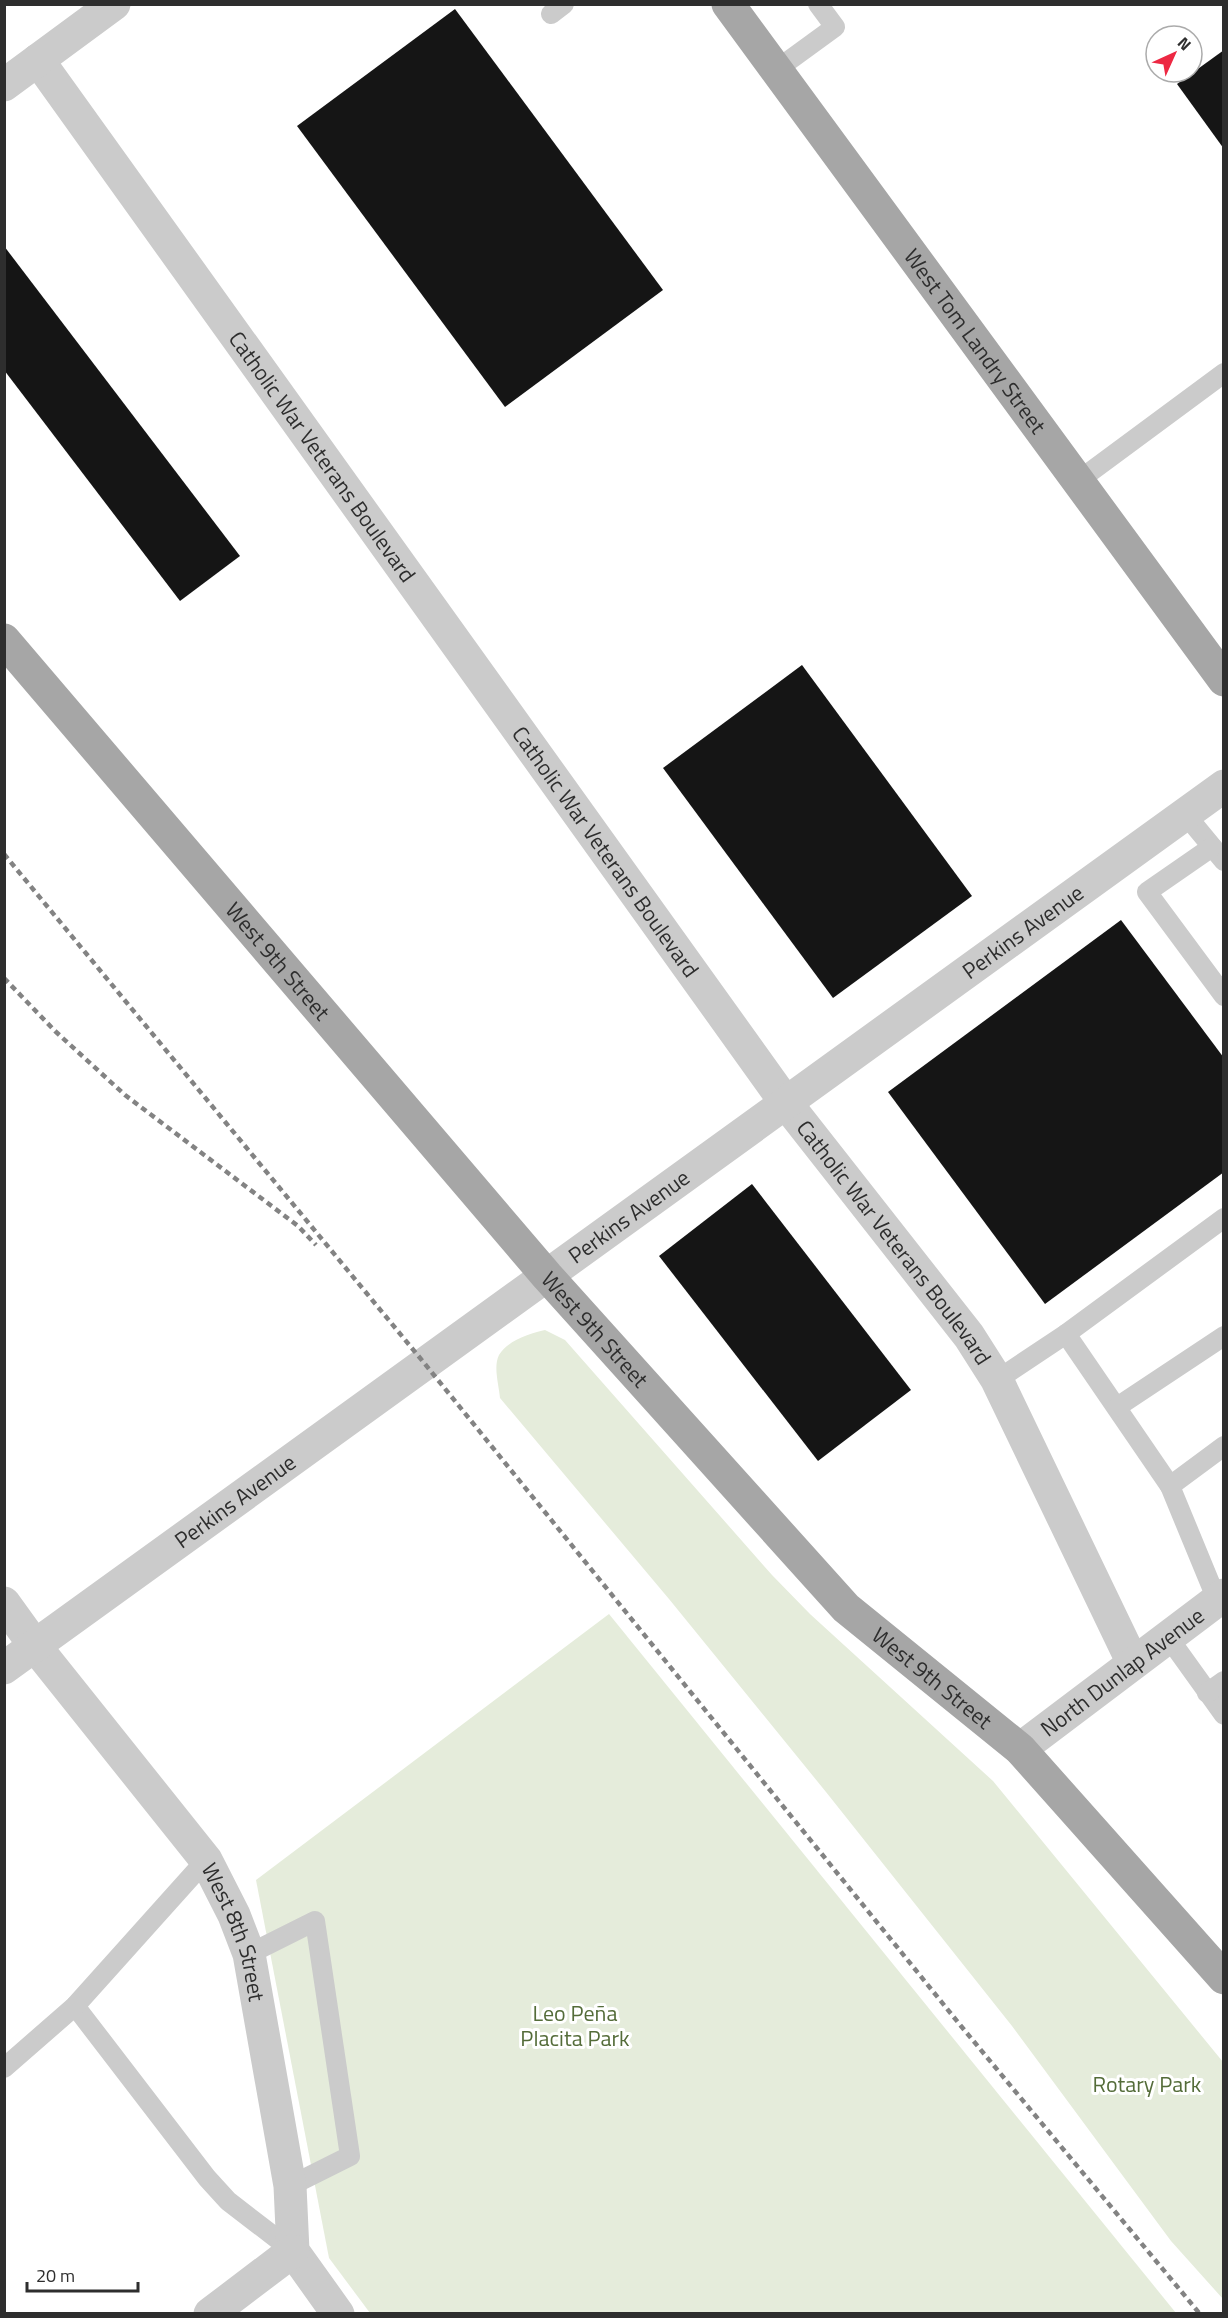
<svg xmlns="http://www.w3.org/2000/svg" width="1228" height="2318" font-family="'Titillium Web',sans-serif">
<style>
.green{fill:#e5ecdb}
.building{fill:#151515}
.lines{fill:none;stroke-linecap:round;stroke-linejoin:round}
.service{stroke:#cbcbcb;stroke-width:20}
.minor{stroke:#cbcbcb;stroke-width:33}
.tertiary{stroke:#cbcbcb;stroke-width:33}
.primary{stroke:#a6a6a6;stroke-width:33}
.rail{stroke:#838383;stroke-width:4.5;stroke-dasharray:6 4.5;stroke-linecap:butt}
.labels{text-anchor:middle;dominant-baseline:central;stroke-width:6;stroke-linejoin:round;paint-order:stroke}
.street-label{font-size:22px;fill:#2e2e2e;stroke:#fff}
.park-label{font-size:22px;fill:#546c39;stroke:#fff}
</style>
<rect width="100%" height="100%" fill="#fff"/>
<g class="green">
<path d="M545 1330 565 1340 772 1575 810 1614 993 1781 1223 2062V2299L1171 2241 1012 2026 826 1792 669 1599 500 1398C499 1385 493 1367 499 1355 507 1341 530 1333 545 1330Z"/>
<path d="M609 1614 1176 2313H370L329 2258 256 1880Z"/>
</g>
<g class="building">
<path d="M455 9 663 290 505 407 297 126Z"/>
<path d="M1224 50V149L1177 84Z"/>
<path d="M4 246 240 556 180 601 4 370Z"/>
<path d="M802 665 972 896 833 998 663 768Z"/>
<path d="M1121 920 1224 1058V1172L1045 1304 888 1092Z"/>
<path d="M752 1184 911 1390 818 1461 659 1256Z"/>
</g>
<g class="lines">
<g class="service">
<path d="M551 14 564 4"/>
<path d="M776 70 835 27 818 4"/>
<path d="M1078 481 1224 373"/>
<path d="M1185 814 1224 861"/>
<path d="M1212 847 1147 892 1224 996"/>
<path d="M1066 1334 1170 1486"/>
<path d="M997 1380 1066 1334 1224 1218"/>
<path d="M1117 1407 1224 1336"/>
<path d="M1217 1600 1170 1486 1224 1446"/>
<path d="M1168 1637 1224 1715"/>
<path d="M1207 1693 1224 1681"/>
<path d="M249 1954 315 1921 350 2156 290 2186"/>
<path d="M75 2006 207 2178 228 2201 293 2251"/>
<path d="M4 2068 75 2006 206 1860"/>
</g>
<g class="minor">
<path id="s1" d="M38 60 786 1103 969 1336 997 1380 1133 1663"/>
<path id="s2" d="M4 1603 35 1646 206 1860 234 1915 249 1954 290 2186 293 2251 338 2314"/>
<path id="s3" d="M4 1668 1224 786"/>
<path id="s4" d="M1020 1749 1224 1595"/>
<path d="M210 2314 293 2251"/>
</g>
<path class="tertiary" d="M4 85 114 4"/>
<g class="primary">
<path id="s5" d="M728 4 1224 680"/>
<path id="s6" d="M4 640 547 1276 846 1608 1020 1749 1224 1978"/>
</g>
<g class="rail">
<path d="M4 854 425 1364 961 2026 1200 2314"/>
<path d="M4 978 55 1031 125 1095 298 1226 316 1245"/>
</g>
</g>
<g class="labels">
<g class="street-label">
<text stroke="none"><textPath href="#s5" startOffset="418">West Tom Landry Street</textPath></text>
<text stroke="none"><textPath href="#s1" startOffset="488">Catholic War Veterans Boulevard</textPath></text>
<text stroke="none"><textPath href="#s1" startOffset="974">Catholic War Veterans Boulevard</textPath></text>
<text stroke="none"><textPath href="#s3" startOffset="1257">Perkins Avenue</textPath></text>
<text stroke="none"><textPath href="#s6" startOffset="422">West 9th Street</textPath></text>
<text stroke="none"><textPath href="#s3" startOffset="771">Perkins Avenue</textPath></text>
<text stroke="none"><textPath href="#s1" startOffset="1460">Catholic War Veterans Boulevard</textPath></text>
<text stroke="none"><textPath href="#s6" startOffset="908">West 9th Street</textPath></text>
<text stroke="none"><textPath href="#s3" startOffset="285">Perkins Avenue</textPath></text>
<text stroke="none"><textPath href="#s4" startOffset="128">North Dunlap Avenue</textPath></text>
<text stroke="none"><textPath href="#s6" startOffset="1394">West 9th Street</textPath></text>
<text stroke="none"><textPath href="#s2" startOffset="405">West 8th Street</textPath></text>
</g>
<g class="park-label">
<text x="575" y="2013">Leo Peña<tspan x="575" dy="25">Placita Park</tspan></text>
<text x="1147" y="2084">Rotary Park</text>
</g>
</g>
<rect width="1228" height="2318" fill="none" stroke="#2e2e2e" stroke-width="12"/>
<g transform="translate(1174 54) rotate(45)"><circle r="28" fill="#ffffff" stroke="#ababab" stroke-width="1.5"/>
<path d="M0-4.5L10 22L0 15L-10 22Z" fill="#ed2843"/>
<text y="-9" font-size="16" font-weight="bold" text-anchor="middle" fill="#2e2e2e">N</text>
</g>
<path d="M27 2282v9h111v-9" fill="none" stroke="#2e2e2e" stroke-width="3"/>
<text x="36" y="2282" font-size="18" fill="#2e2e2e" stroke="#ffffff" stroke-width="4.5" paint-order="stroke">20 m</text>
</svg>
